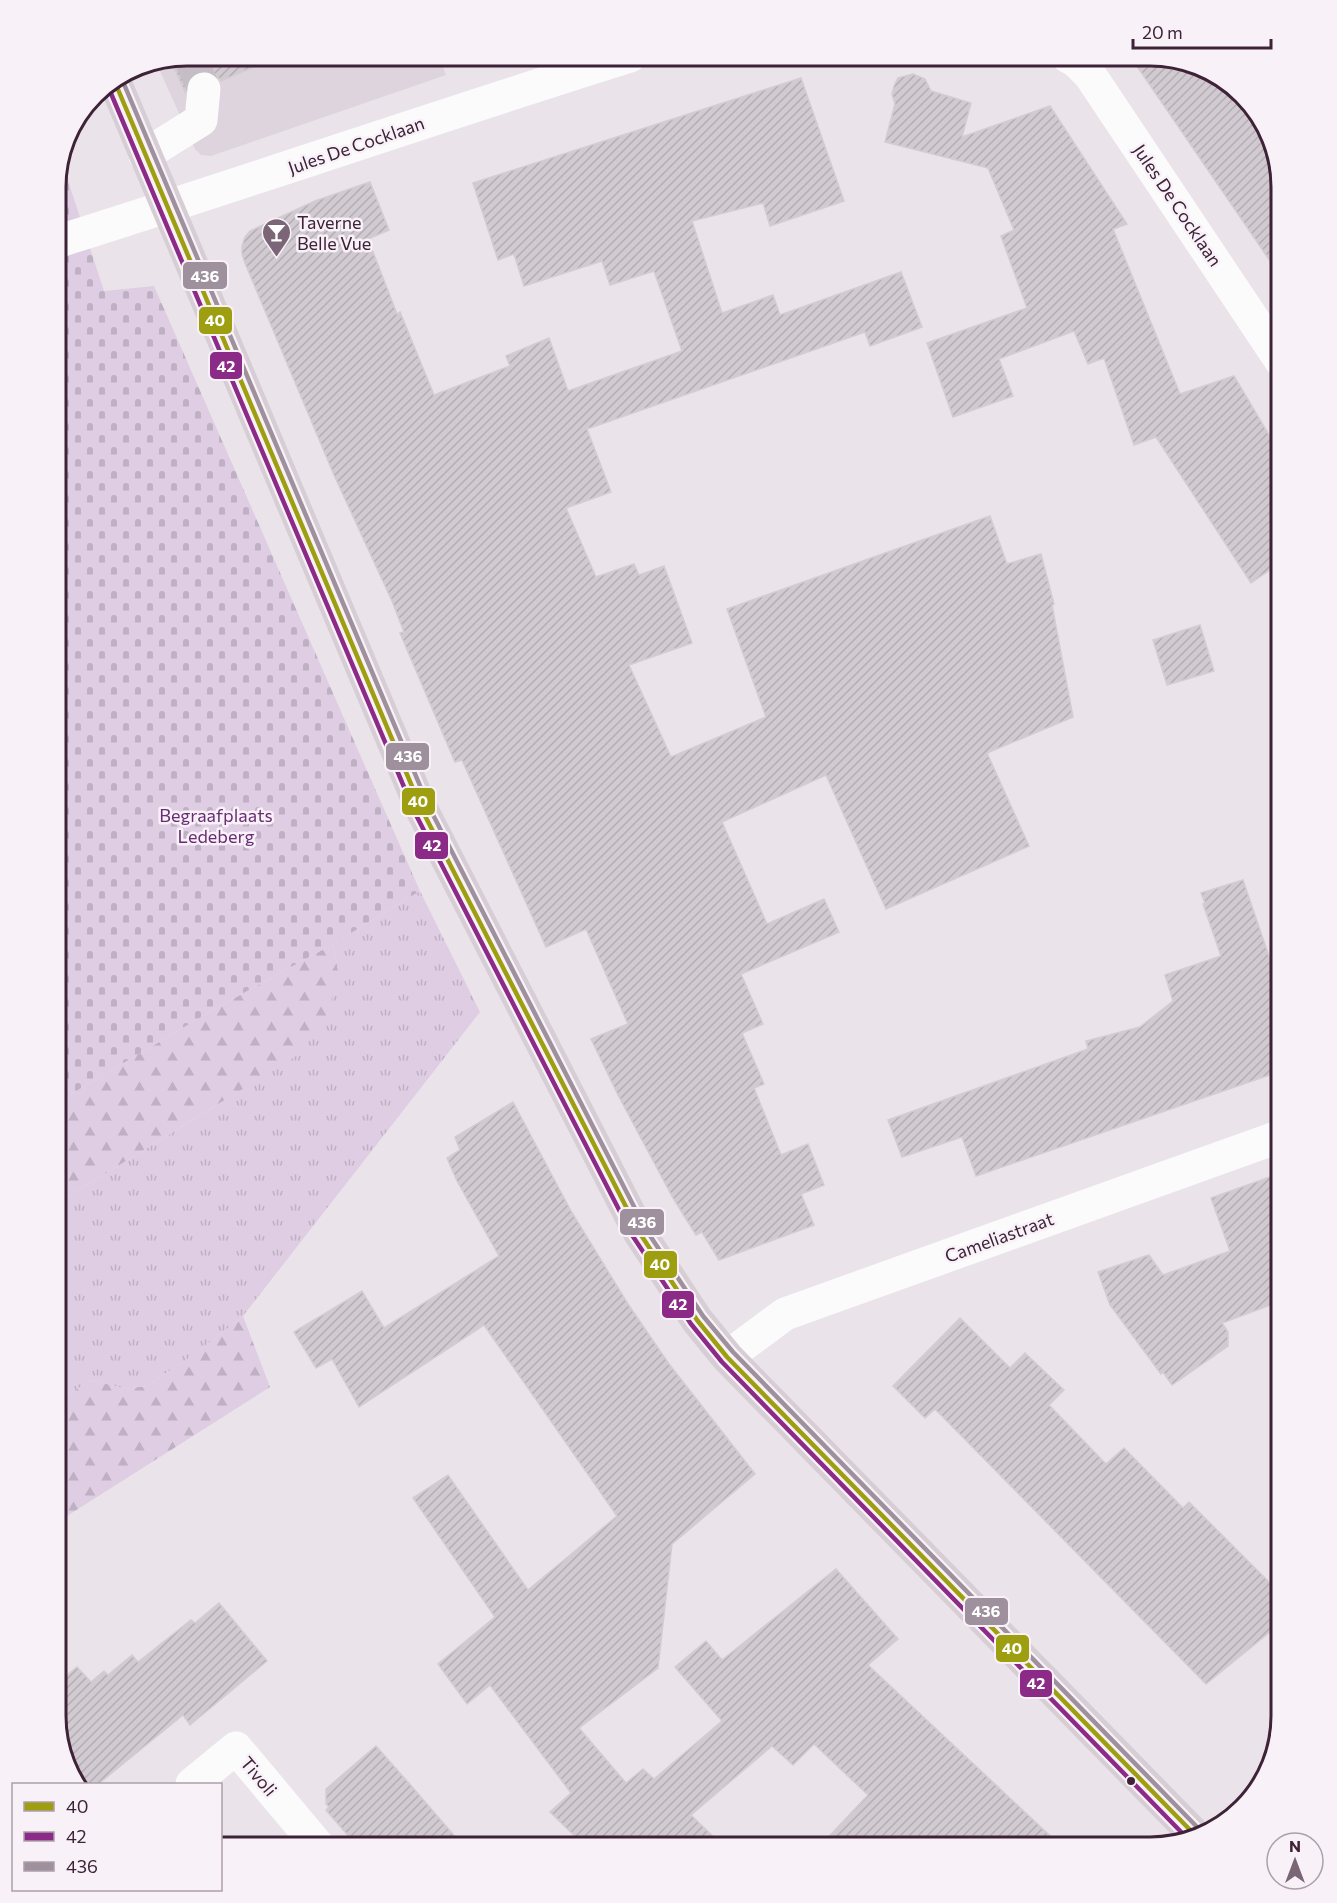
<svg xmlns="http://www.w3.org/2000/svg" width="1337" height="1903" font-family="Commissioner,sans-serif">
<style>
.built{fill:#ddd4dd}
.grass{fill:url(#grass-tufts)}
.forest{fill:url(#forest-firs)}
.cemetery{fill:url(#cemetery-stones)}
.building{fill:url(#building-hatch);stroke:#d3cdd3;stroke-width:1.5}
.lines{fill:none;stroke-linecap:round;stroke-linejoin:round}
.minor-tunnel{stroke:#c7bdc6;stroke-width:33;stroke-dasharray:33 16;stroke-linecap:butt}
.minor{stroke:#fcfbfc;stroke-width:33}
.major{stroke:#d6ced4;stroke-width:33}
.bus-1-casing{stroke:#f8f2f8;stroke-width:9}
.bus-2-casing{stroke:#f8f2f8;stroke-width:9}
.bus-3-casing{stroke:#f8f2f8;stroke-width:9}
.bus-1{stroke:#9e9e11;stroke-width:4.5}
.bus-2{stroke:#8c2b87;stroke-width:4.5}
.bus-3{stroke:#9e909c;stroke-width:4.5}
.bus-dot{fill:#3d2238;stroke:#f8f2f8;stroke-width:2}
.labels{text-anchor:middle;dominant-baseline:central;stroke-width:5;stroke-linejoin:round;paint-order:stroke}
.street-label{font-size:18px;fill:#3d2238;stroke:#f8f2f8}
.poi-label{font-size:18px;fill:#3d2238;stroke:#f8f2f8;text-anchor:start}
.park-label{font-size:18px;fill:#692c74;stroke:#f8f2f8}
.rim{fill:none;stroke:#3d2238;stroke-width:3}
.line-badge{stroke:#f8f2f8;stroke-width:2}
.badge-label{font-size:16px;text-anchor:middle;font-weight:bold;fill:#fff}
</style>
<defs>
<pattern id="grass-tufts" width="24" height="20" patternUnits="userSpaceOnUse" patternTransform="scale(1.5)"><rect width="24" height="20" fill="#decde3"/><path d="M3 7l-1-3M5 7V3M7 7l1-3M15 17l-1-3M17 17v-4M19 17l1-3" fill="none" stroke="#bfb0c4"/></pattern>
<pattern id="forest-firs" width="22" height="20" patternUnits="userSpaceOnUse" patternTransform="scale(1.5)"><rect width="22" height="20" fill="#decde3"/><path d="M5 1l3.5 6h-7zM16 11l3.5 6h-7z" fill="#bfb0c4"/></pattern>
<pattern id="cemetery-stones" width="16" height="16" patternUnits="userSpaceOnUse" patternTransform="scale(1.5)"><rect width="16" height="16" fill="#decde3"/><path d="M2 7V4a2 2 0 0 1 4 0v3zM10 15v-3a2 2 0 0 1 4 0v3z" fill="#bfb0c4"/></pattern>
<pattern id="building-hatch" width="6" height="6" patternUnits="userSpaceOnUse" patternTransform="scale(1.5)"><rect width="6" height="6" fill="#d1cbd1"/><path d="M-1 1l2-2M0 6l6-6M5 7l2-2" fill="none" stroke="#b4aeb4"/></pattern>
</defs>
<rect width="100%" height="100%" fill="#eae4ea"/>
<path class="built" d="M187 56H439L446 75 211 156 201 155 195 149 156 62Z"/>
<path class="grass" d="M420 891 480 1012 243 1316 192 1356 147 1386 125 1389 92 1380 56 1402V1204L225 1100 338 971 333 944Z"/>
<g class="forest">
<path d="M333 944 338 971 329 1011 301 1053 56 1204V1103L218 1007Z"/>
<path d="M243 1316 270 1387 56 1523V1402L92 1380 125 1389 147 1386 192 1356Z"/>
</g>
<path class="cemetery" d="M61 159 104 291 154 286 420 891 333 944 218 1007 56 1103V178Z"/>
<g class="building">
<path d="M186 56H279L221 81 214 73 205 70 197 72 188 79 185 92 170 59Z"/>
<path d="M1130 56H1159L1216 73 1264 121 1281 186V277Z"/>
<path d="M913 74 925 79 931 91 971 103 962 137 1050 106 1127 224 1113 229 1180 394 1234 376 1269 435 1281 426V562L1251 583 1156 437 1134 445 1104 358 1088 364 1074 331 999 359 1013 396 953 417 927 343 1027 308 1001 236 1014 230 988 168 885 142 895 104 892 94 894 86 898 78Z"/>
<path d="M801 78 844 201 770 226 763 203 692 221 722 313 773 295 780 315 901 272 922 327 870 346 865 332 587 429 611 492 566 508 596 577 634 564 639 575 664 566 692 643 629 665 671 757 766 717 727 609 990 516 1007 564 1041 554 1054 604 1052 605 1073 717 987 753 1029 846 886 909 826 775 722 822 767 924 824 899 839 932 741 974 763 1024 742 1033 764 1084 754 1088 781 1155 808 1144 824 1185 801 1194 814 1225 719 1260 702 1232 696 1235 673 1198 618 1095 591 1039 628 1024 586 929 546 947 462 760 455 762 400 633 404 632 392 601 334 475 245 263 242 254V246L245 237 250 231 315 201 370 182 389 230 368 239 397 314 400 312 434 395 510 366 506 356 549 338 568 391 682 351 654 271 610 285 602 261 524 286 514 254 498 260 473 183Z"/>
<path d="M1200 625 1214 671 1167 685 1153 640Z"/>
<path d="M1243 880 1272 965 1281 962V1071L976 1176 962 1137 902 1157 888 1120 1088 1049 1086 1041 1140 1027 1173 1001 1165 975 1221 956 1203 904 1205 903 1201 893Z"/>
<path d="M513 1102 571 1211 628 1304 669 1364 755 1474 672 1544 658 1668 579 1728 626 1783 643 1769 654 1779 722 1721 675 1667 706 1641 722 1660 836 1569 898 1639 868 1665 1062 1847H819L868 1795 814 1744 793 1765 772 1746 691 1815 724 1847H586L550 1812 571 1793 490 1685 467 1704 438 1664 495 1617 413 1498 448 1475 528 1590 617 1516 484 1325 359 1407 332 1359 316 1368 294 1332 362 1291 384 1328 499 1256 457 1181 447 1158 460 1150 455 1137Z"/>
<path d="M1281 1173V1301L1222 1323 1228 1332V1346L1172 1385 1163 1372 1161 1374 1110 1305 1098 1272 1149 1255 1163 1275 1230 1251 1211 1198Z"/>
<path d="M960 1318 1010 1368 1025 1353 1064 1390 1049 1405 1106 1464 1124 1448 1183 1508 1189 1502 1281 1594V1623L1206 1684 935 1409 925 1418 893 1386Z"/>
<path d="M219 1603 267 1661 190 1725 183 1715 97 1785H75L56 1716V1684L77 1667 91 1682 104 1671 108 1675 132 1655 138 1662 191 1620 195 1623Z"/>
<path d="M376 1746 414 1789 464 1847H358L326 1810 329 1807 326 1804V1789Z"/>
</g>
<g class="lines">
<path class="minor-tunnel" d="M189 56 204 89"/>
<g class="minor">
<path d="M1067 56 1076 61 1090 75 1281 361"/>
<path d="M145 155 201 120 204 89"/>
<path d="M56 242C248 182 438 116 630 56"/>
<path d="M727 1357 785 1314 1281 1136"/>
<path d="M192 1784 236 1748 319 1847"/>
</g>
<path class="major" d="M114 80 422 810 639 1232 697 1320 727 1357 1195 1835"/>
<defs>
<path id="bus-1" d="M114 80 422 810 639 1232 697 1320 727 1357 1195 1835"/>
<path id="bus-2" d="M107 84 415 813 632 1235 691 1324 722 1362 1187 1838"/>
<path id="bus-3" d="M121 77 429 807 645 1228 703 1316 733 1352 1200 1830"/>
</defs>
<use href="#bus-1" class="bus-1-casing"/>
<use href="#bus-2" class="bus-2-casing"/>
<use href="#bus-3" class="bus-3-casing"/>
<use href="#bus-1" class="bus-1"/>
<use href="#bus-2" class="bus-2"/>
<use href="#bus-3" class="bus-3"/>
</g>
<defs>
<symbol id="bar-pin" viewBox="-11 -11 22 30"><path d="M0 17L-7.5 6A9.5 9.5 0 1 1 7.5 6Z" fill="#7a6676" stroke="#f8f2f8"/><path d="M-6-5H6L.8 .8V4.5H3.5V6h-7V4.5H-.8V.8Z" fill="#fff"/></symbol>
</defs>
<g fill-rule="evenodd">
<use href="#bar-pin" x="260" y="216" width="33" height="45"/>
</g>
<circle class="bus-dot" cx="1131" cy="1781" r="5"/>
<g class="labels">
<g class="street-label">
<text transform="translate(356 145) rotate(-19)">Jules De Cocklaan</text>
<text transform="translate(1178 205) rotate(56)">Jules De Cocklaan</text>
<text transform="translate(999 1237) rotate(-20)">Cameliastraat</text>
<text transform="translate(259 1776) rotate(50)">Tivoli</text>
</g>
<g class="poi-label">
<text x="297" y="222">Taverne<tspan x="297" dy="21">Belle Vue</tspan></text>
</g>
<g class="park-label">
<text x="216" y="815">Begraafplaats<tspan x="216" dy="21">Ledeberg</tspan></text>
</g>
</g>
<path d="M0 0H1337V1903H0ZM187 66H1150A121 121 0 0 1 1271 187V1716A121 121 0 0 1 1150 1837H187A121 121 0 0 1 66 1716V187A121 121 0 0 1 187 66Z" fill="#f8f2f8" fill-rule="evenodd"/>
<path class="rim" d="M187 66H1150A121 121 0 0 1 1271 187V1716A121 121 0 0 1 1150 1837H187A121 121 0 0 1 66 1716V187A121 121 0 0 1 187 66Z"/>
<g class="line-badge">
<rect x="182" y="261" width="46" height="29" rx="6" fill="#9e909c"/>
<rect x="198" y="306" width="35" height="29" rx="6" fill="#9e9e11"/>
<rect x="209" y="351" width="34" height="29" rx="6" fill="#8c2b87"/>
<rect x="385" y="742" width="45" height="29" rx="6" fill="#9e909c"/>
<rect x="401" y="787" width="35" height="29" rx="6" fill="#9e9e11"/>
<rect x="414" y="831" width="35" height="29" rx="6" fill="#8c2b87"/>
<rect x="619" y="1208" width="46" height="28" rx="6" fill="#9e909c"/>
<rect x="643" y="1250" width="35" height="29" rx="6" fill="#9e9e11"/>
<rect x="661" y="1290" width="34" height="29" rx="6" fill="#8c2b87"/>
<rect x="964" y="1597" width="45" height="29" rx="6" fill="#9e909c"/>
<rect x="995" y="1634" width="35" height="29" rx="6" fill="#9e9e11"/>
<rect x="1019" y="1669" width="34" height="29" rx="6" fill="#8c2b87"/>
</g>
<g class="badge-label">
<text x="205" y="282">436</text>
<text x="215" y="326">40</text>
<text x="226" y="372">42</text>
<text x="408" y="762">436</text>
<text x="418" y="807">40</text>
<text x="432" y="851">42</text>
<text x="642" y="1228">436</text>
<text x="660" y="1270">40</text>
<text x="678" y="1310">42</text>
<text x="986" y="1617">436</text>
<text x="1012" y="1654">40</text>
<text x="1036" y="1689">42</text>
</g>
<rect x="12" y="1783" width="210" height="108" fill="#f8f2f8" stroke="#ad9fab" stroke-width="1.5"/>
<rect x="24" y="1802" width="30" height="9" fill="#9e9e11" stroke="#ad9fab" stroke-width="1.5"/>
<text x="66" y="1813" font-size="18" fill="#3d2238">40</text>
<rect x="24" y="1832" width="30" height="9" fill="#8c2b87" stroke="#ad9fab" stroke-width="1.5"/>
<text x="66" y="1843" font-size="18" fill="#3d2238">42</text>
<rect x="24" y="1862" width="30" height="9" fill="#9e909c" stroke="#ad9fab" stroke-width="1.5"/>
<text x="66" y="1873" font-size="18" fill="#3d2238">436</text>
<g transform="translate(1295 1861)"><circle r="28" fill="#f8f2f8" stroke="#ad9fab" stroke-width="1.5"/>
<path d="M0-4.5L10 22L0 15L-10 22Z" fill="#7a6676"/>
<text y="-9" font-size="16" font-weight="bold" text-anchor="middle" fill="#3d2238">N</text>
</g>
<path d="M1133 39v9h138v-9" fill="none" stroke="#3d2238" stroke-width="3"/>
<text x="1142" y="39" font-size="18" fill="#3d2238" stroke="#f8f2f8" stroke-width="4.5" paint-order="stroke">20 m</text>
</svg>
